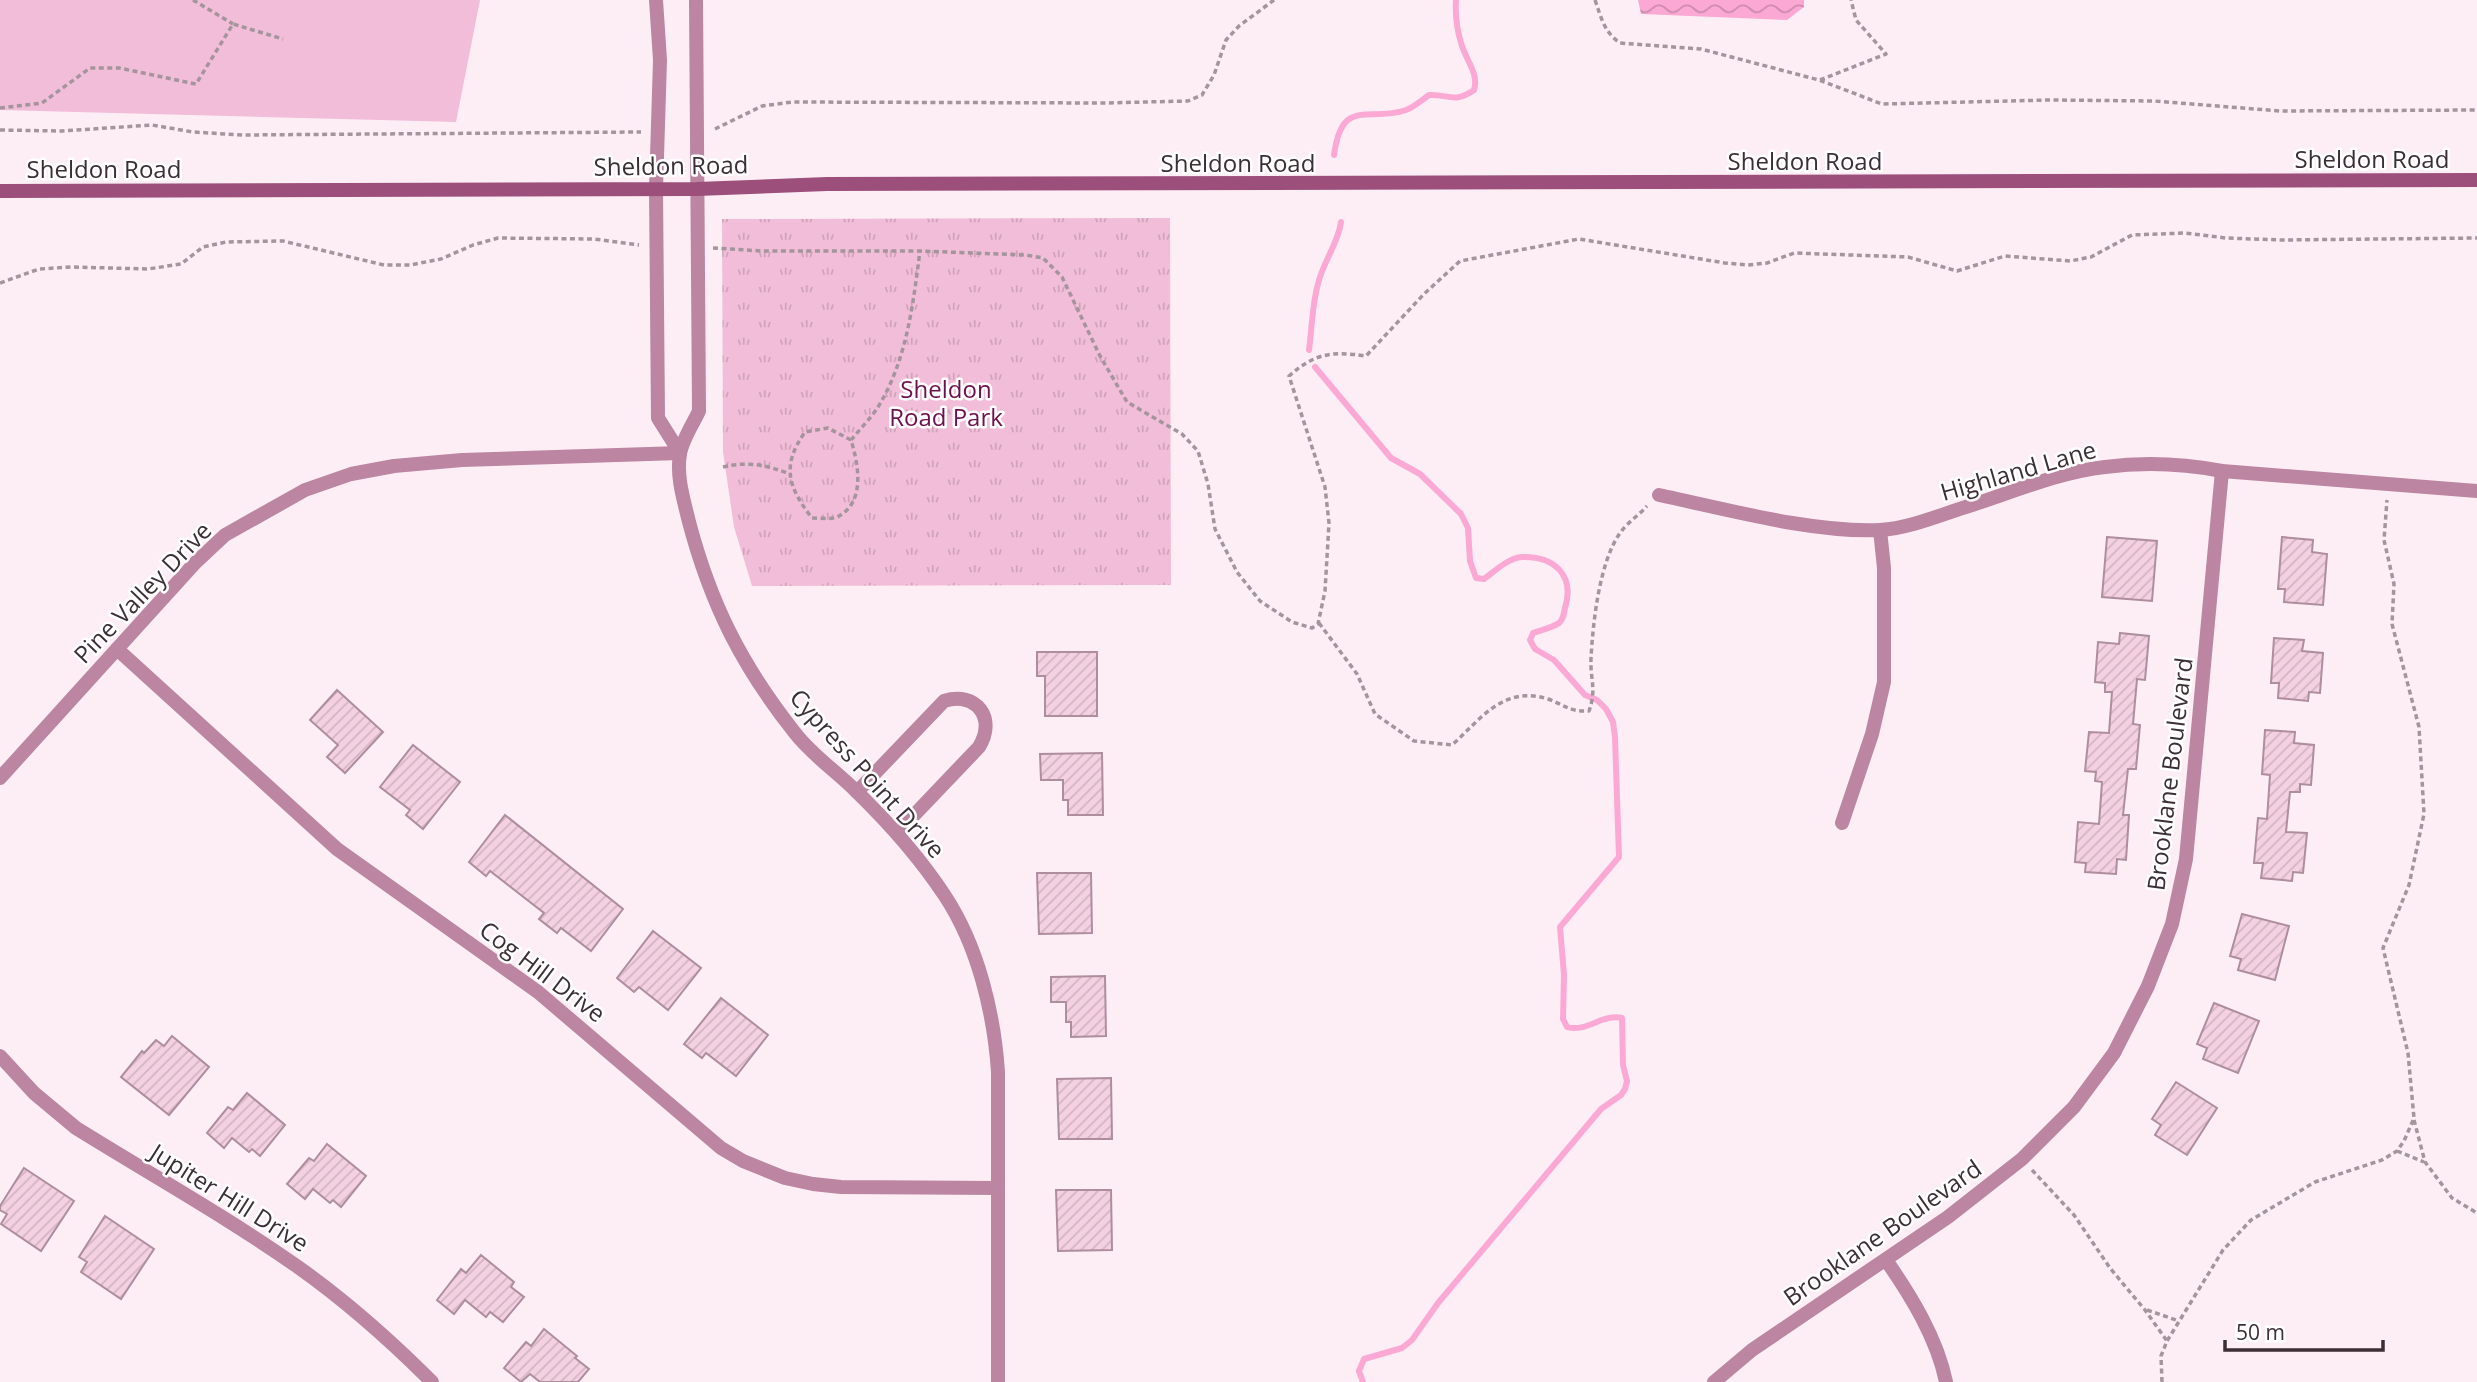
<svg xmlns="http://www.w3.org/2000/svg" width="2477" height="1382" font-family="'Open Sans',sans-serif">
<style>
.grass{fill:#f2bdd8}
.park{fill:url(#park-tufts)}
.water{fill:url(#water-waves)}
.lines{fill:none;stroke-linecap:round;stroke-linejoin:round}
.stream{stroke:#fba9d4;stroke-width:6}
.building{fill:url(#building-hatch);stroke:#ae8d9d;stroke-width:2}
.path{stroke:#a4959c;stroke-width:3.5;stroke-dasharray:5 3.5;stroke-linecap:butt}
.minor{stroke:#bc85a2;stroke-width:14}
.secondary{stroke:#9c4f7b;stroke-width:14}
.labels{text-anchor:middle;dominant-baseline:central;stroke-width:5;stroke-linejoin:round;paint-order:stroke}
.street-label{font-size:24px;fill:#3c2e35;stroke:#fff}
.park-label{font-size:24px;fill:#6e104d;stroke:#fff}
</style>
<defs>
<pattern id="park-tufts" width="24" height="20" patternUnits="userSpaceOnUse" patternTransform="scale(1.75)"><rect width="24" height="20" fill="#f2bdd8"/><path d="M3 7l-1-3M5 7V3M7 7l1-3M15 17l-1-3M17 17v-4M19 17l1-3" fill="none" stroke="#d0a3ba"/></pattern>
<pattern id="water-waves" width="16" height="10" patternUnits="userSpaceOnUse" patternTransform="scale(1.75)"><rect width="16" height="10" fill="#fba9d4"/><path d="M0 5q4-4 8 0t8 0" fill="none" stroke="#cc8aad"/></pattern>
<pattern id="building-hatch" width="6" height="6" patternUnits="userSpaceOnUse" patternTransform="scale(1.75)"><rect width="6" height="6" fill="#f4d1e2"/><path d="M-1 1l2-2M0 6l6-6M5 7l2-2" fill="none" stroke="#d2b4c2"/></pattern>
</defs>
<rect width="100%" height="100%" fill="#fdeef5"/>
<path class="grass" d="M0 0H480L456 122 0 110Z"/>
<path class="park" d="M1170 218 1171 585 752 586 734 527 723 452 722 219Z"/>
<path class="water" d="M1638 0H1804V7L1787 20 1641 14Z"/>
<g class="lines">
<g class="stream">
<path d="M1334 155C1342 96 1368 123 1406 110 1414 107 1422 100 1429 95 1449 94 1454 104 1474 90 1479 75 1467 61 1462 46 1457 31 1455 16 1456 0"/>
<path d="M1309 350C1312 328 1312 305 1318 284 1323 262 1338 244 1341 222"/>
<path d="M1315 367 1391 458 1420 474 1461 514 1468 528 1470 561 1476 578 1484 579C1495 571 1508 558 1522 557 1555 556 1575 576 1565 608 1564 614 1563 620 1559 623 1552 628 1541 630 1533 633L1530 640 1535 649 1554 660 1585 695 1597 700 1606 709 1613 722 1615 737 1619 857 1560 927 1564 975 1563 1019 1567 1027C1586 1033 1603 1013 1622 1018L1623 1065 1627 1081 1625 1089 1621 1095 1601 1109 1438 1303 1412 1340 1402 1348 1364 1359 1359 1371 1363 1382"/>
</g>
</g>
<g class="building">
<path d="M2107 537 2157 541 2152 601 2102 597Z"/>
<path d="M2282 537 2313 540 2312 552 2327 554 2323 605 2284 602 2285 589H2278Z"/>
<path d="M2120 633 2149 636 2145 680 2137 679 2133 724 2140 725 2136 769H2128L2123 815H2129L2126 860 2117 859 2116 874 2085 872 2086 863 2075 862 2078 822 2099 824 2102 782 2095 781 2096 772 2085 771 2089 732 2109 733 2112 692H2105V683L2095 682 2098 642 2119 644Z"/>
<path d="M2274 638 2304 640 2302 651 2323 653 2320 693 2309 692 2308 701 2278 698 2279 683H2271Z"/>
<path d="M1037 652H1097V716H1045V676H1037Z"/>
<path d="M337 690 383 732 345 773 327 757 338 745 310 720Z"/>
<path d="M2265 730 2295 732 2294 743 2314 745 2311 785 2300 784V792H2290L2286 832 2307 833 2303 873 2293 872 2292 881 2261 878 2263 863H2254L2258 818 2267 819 2270 775 2262 774Z"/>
<path d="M413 745 460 782 423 829 406 815 410 810 380 787Z"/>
<path d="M1102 753 1103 815H1068V800H1063V780H1041L1040 754Z"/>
<path d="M505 815 623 909 591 951 561 928 557 933 539 919 544 913 490 871 486 876 469 862Z"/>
<path d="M1037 873H1091L1092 933 1039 934Z"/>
<path d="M2242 914 2289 926 2275 980 2238 970 2241 959 2230 956Z"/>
<path d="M653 931 701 968 668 1010 639 987 634 992 617 978Z"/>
<path d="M1105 976 1106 1036 1071 1037V1022H1066V1002H1051V977Z"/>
<path d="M721 998 768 1035 736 1076 706 1053 702 1058 684 1044Z"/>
<path d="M2214 1003 2259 1021 2238 1073 2203 1059 2207 1048 2197 1044Z"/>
<path d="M172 1036 209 1067 169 1115 121 1077 142 1051 144 1053 156 1040 164 1046Z"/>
<path d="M1111 1078 1112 1139H1059L1057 1079Z"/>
<path d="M2176 1082 2217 1108 2187 1155 2155 1135 2161 1125 2152 1119Z"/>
<path d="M247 1093 285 1125 260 1156 252 1149 249 1152 232 1138 224 1148 207 1133 228 1107 233 1110Z"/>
<path d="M327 1144 366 1176 341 1207 333 1200 330 1203 313 1189 305 1199 287 1184 309 1158 314 1161Z"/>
<path d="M24 1168 74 1201 41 1251 1 1224 7 1214 0 1210V1206Z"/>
<path d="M1056 1190H1111L1112 1250 1058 1251Z"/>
<path d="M105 1216 154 1249 121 1299 81 1272 87 1262 79 1257Z"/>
<path d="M481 1255 514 1282 511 1287 524 1297 503 1322 490 1312 486 1317 465 1300 454 1314 437 1300 461 1269 466 1273Z"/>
<path d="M544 1329 577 1356 575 1358 589 1369 578 1382H540L530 1374 521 1382 504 1368 526 1342 531 1346Z"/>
</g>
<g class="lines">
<g class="path">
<path d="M193 0 233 24"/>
<path d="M1595 0C1601 17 1604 32 1620 43L1701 49 1819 80 1882 104 2050 100 2154 101 2280 111 2477 110"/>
<path d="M1820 80 1886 54 1856 20 1851 0"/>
<path d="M0 108 42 103 90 68H119L196 84 233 24 283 39"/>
<path d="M715 129 762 106 792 102 1104 103 1188 101 1202 95 1214 75 1226 40 1239 26 1274 0"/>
<path d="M0 130 62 131 152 125 193 132 243 135 641 132"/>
<path d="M713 248 762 251H920L1026 255 1043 258 1062 277 1100 356 1127 402 1182 434 1198 451 1208 484 1215 529 1237 572 1260 601 1292 622 1312 628 1318 624 1325 591 1329 523 1325 487 1289 376C1315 353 1332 351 1366 356L1424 294 1460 261 1579 239 1725 263 1748 265 1767 263 1794 253 1908 257 1957 271 2005 256 2070 261 2091 257 2132 235 2185 233 2226 238 2282 240 2477 238"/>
<path d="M0 283 39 269 71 267 148 269 181 264 203 247 226 242 283 241 384 265H410L441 259 473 245 498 238 594 239 639 245"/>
<path d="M851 440 828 428 805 432C781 466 788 487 812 518 820 518 833 520 839 516 866 501 858 463 851 440 860 429 871 418 878 407 907 360 913 304 920 251"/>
<path d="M723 467C748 461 766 465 790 474"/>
<path d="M1319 623 1357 674 1375 714 1414 741 1452 745C1481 719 1503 685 1548 699 1565 705 1569 712 1589 711 1597 688 1590 681 1591 658 1593 623 1599 563 1620 533 1627 523 1639 515 1647 506"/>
<path d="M2414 1120 2425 1162 2452 1198 2477 1213"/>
<path d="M2397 1151 2424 1162"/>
<path d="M2032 1170 2074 1215 2110 1268 2145 1310 2167 1341"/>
<path d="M2147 1310 2179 1321"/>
<path d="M2162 1382 2161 1356 2167 1341 2223 1250 2251 1220 2315 1182 2382 1160 2397 1151 2404 1141 2414 1118 2408 1053 2383 948 2409 885 2424 814 2419 727 2392 624 2394 584 2384 540 2387 500"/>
</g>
<g class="minor">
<path d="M656 0 660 60 656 189 658 418 680 453"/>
<path d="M696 0 699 411C693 424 682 440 680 454 676 476 684 501 689 522 711 605 742 666 795 733 812 755 837 772 856 791 889 823 920 858 945 896 978 946 994 1013 998 1072V1382"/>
<path d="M1659 495C1726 509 1812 533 1880 530 1911 528 1942 514 1972 505 2015 491 2060 472 2105 467 2143 462 2185 464 2222 471L2477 491"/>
<path d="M117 649 337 849 538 992 721 1148 743 1161 785 1178 813 1184 841 1187 998 1188"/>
<path d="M0 778 194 564 225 535 305 490 351 474 394 466 462 460 680 453"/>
<path d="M857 792 944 701C976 691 997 718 979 747L897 833"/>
<path d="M1842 823 1872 734 1884 682V568L1880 530"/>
<path d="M0 1056 34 1093 76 1128C150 1174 227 1217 298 1267 346 1301 391 1341 432 1382"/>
<path d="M1886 1260C1911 1296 1937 1338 1946 1382"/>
<path d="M1714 1382 1752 1350 1948 1217 2022 1159 2074 1107 2114 1053 2148 986 2172 924 2186 859 2222 471"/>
</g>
<path class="secondary" d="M0 191 697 189 827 184 2477 180"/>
</g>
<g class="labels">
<g class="street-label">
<text x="2372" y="158">Sheldon Road</text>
<text x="1805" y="160">Sheldon Road</text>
<text x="1238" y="162">Sheldon Road</text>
<text transform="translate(671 165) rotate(-1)">Sheldon Road</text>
<text x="104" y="168">Sheldon Road</text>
<text transform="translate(2018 470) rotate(-16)">Highland Lane</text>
<text transform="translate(142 592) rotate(-46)">Pine Valley Drive</text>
<text transform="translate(868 773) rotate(48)">Cypress Point Drive</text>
<text transform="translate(2169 774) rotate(-83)">Brooklane Boulevard</text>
<text transform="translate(543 971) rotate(37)">Cog Hill Drive</text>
<text transform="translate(230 1197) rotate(32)">Jupiter Hill Drive</text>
<text transform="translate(1882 1232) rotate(-35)">Brooklane Boulevard</text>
</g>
<g class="park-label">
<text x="946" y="388">Sheldon<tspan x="946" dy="28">Road Park</tspan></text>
</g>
</g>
<path d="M2225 1340v10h158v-10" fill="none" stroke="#3c2e35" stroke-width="3.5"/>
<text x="2236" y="1340" font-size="21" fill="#3c2e35" stroke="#ffffff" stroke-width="5" paint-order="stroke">50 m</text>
</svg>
